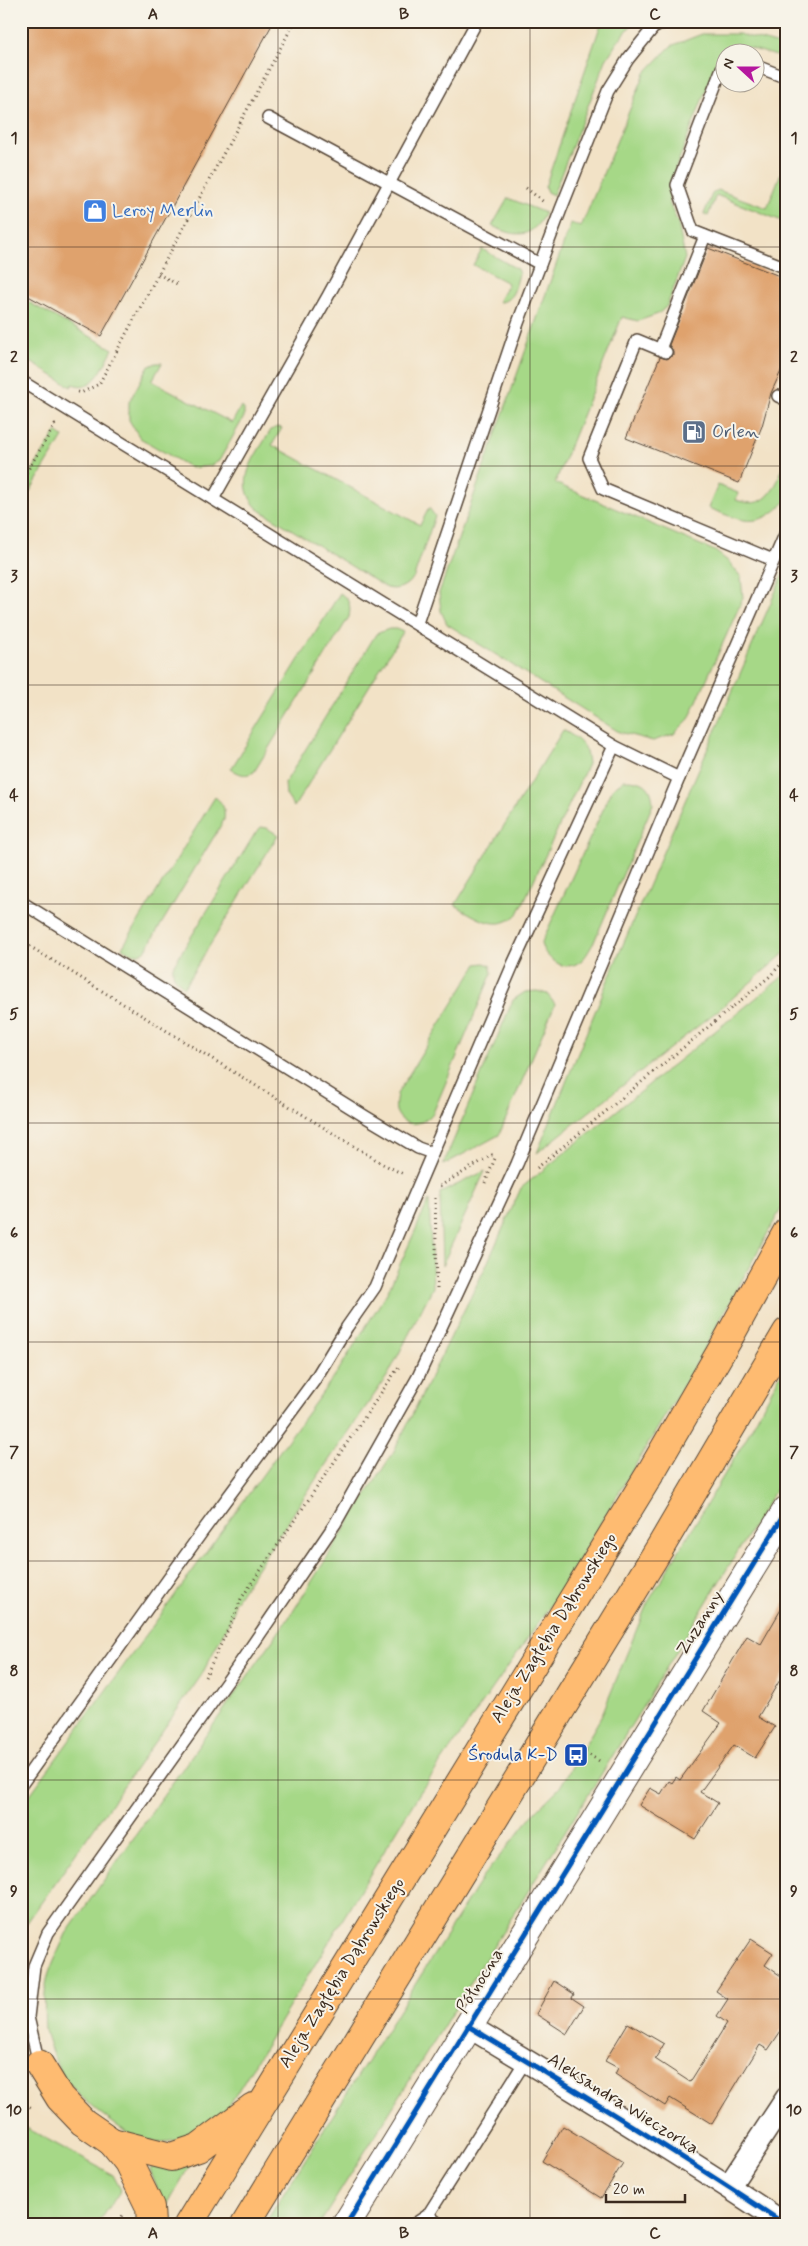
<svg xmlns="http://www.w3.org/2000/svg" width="808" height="2246" font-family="Mynerve,sans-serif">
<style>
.green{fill:#a6d887;stroke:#708152}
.building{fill:#dfa26d}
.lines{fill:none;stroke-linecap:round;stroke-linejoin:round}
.service-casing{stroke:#564637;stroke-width:14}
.minor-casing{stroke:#564637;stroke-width:25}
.tertiary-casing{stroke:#564637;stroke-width:30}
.primary-casing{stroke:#564637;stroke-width:30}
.path{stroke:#564637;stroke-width:3;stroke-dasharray:1 4;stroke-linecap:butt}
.service{stroke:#fff;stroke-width:11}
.minor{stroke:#fff;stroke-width:22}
.tertiary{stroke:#fff;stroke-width:28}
.primary{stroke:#febb71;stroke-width:28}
.cycleway-casing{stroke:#f7f3e8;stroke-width:8}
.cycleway{stroke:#0057b8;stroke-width:5}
.grid{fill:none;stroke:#3b2a1e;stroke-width:1;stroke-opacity:0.55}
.labels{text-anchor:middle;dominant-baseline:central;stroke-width:4;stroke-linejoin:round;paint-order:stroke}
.shop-label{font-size:18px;fill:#366cbe;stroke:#f7f3e8;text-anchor:start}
.service-label{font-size:18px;fill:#4e5e75;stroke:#f7f3e8;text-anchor:start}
.street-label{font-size:18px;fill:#3b2a1e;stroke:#f7f3e8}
.transit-label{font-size:18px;fill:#164399;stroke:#f7f3e8;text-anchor:end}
.neatline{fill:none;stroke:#3b2a1e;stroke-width:2}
.grid-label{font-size:16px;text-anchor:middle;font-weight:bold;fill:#3b2a1e}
</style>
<rect width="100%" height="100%" fill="#f7f3e8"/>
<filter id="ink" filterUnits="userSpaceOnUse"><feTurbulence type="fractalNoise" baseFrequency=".02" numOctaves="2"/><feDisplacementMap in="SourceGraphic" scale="10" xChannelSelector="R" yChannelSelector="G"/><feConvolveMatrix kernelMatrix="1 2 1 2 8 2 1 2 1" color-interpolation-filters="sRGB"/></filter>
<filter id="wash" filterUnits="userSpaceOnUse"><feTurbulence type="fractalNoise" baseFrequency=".0096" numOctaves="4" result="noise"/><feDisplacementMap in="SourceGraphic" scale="20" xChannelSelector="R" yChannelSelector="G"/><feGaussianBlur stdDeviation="1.12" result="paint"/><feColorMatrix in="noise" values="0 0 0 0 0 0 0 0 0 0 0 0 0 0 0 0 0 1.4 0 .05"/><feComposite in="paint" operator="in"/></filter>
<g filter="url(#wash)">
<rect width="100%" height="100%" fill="#f2e2c6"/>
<g class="green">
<path d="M602 21H635L618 41 606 60 553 195 547 192 545 187Z"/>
<path d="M702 34H739L787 47V59L746 47 726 52 725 55 716 64 670 183 669 203 678 223 685 258 667 306 658 314 638 321 622 317 555 483 715 551 729 562 741 577 743 598 689 719 674 734 653 741 619 732 447 624 441 611 439 593 571 223 581 227 645 73 671 46Z"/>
<path d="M787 158V223L716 195 708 216 704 214 712 194 718 190 767 208Z"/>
<path d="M508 198 545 213C531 240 517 237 492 226Z"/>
<path d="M482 249 517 269 519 274C515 287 514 302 498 302L508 283 473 265Z"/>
<path d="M21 298 113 349C104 364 95 393 73 384L71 387 21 356Z"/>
<path d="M156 363H162L152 381 232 423 241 406 244 409V417L219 461 210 466 191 468 140 438 129 420V402L148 367Z"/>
<path d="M277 427 282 428 272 445 420 525 429 508 435 516 414 577C406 586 399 591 387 588L258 509C232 482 255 457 271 430Z"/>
<path d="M56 432 63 437 21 506V489Z"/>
<path d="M787 458V500C757 531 743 521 708 508L718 485 738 493 736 500C770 512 776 484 787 458Z"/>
<path d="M787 565V951L721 1008 537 1153 615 963Z"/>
<path d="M340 593C350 600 351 606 349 617L254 772C244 777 240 774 231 769Z"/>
<path d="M389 629H396L403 632 294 807 286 795 285 783 376 634Z"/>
<path d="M563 730C579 739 587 745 588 764L519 912C499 935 476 917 455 905Z"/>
<path d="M624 780C642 780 652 784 653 804L594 942C591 947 587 955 583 959 567 975 546 960 541 944L613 788Z"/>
<path d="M215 797C224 804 225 809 224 820L145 951C137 957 131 953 122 948Z"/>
<path d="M261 827 267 828 278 835 184 987C176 980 172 977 173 966L256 832Z"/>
<path d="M484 963 490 965 492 973 433 1113C423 1126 403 1129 396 1111 395 1106 396 1099 397 1094L477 964Z"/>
<path d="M787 973V1198L692 1371 555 1599 419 1794 230 2104C210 2130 177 2148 143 2140 122 2134 72 2092 61 2073 56 2063 47 2040 45 2030 44 2017 44 1992 47 1980 51 1964 60 1948 66 1934L292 1613 394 1451 486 1266 521 1188Z"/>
<path d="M537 991 547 994 555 1004 499 1135 443 1165 513 1000 525 992Z"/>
<path d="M485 1171 442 1266 440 1193Z"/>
<path d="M429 1200 433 1287 388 1375 320 1473 234 1603 233 1614 201 1676 24 1927 21 1935V1807L338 1371 388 1291Z"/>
<path d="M787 1362V1471L599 1778 319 2225H264L482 1878 537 1810 560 1787 601 1717 647 1604 744 1442Z"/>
<path d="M21 2125 113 2175 121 2190 97 2225H21Z"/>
<path d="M190 2165 167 2205 164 2206 150 2170 152 2167Z"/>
</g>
<g id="blocks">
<g class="building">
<path d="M21 21H274L101 336 21 292Z"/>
<path d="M708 248 787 279V358L771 393 762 426 739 483 626 438 660 357 667 359 673 355V351L669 345Z"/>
<path d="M787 1599V1668L758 1717 775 1727 755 1758 734 1745 700 1792 718 1803 695 1839 639 1805 650 1788 661 1794 669 1781 672 1783 676 1777 680 1780 721 1723 703 1711 747 1636 761 1644Z"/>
<path d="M751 1939 773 1953 765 1965 787 1980V2022L768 2050 760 2045 712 2124 670 2098 665 2106 615 2074 618 2068 605 2061 628 2023 664 2044 655 2059 690 2082 727 2023 717 2016 728 1999 716 1991Z"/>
<path d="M554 1981 574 1994 572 1998 584 2006 567 2034 536 2014Z"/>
<path d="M563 2126 623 2163 601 2198 542 2161Z"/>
</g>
</g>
</g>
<g filter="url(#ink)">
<use href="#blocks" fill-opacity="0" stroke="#564637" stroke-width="1"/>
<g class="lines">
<defs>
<g id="service">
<path d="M784 21 787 22"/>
<path d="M726 66 722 68 677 185 693 231 787 268"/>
<path d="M756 66 787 78"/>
<path d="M268 118 540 264"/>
<path d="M660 349 705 236"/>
<path d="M666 352 637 340 589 458 603 489 773 560"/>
<path d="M21 381 614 746 679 778"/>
<path d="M778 396 787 400"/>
<path d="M213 499 328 296 477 21"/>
<path d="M417 623 518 323 561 209 608 91 628 59 653 28 666 21"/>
<path d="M21 902 366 1117 418 1148 432 1153"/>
<path d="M21 1785 202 1532 314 1381 347 1327 375 1287 514 962 614 746"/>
<path d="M21 2066 39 2064 28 2017 34 1966 48 1933 236 1669 335 1524 418 1377 517 1164 679 778 787 530"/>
<path d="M428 2215 440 2225"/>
<path d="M413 2225 428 2215 526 2060"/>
</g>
<g id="minor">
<path d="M468 2026C575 2090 682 2155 786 2225"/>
<path d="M729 2186 787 2098"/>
</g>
<path id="tertiary" d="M346 2225 787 1510"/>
<g id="primary">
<path d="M39 2064 60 2098 83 2122 112 2142 128 2162 150 2207 151 2225"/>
<path d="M112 2142 171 2157 198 2148 253 2107"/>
<path d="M188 2225 651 1472 727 1341 787 1232"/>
<path d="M245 2225 661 1546 787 1332"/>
</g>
</defs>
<use href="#service" class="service-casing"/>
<use href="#minor" class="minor-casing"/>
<use href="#tertiary" class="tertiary-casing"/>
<use href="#primary" class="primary-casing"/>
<g class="path">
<path d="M526 188 545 203"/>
<path d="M158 274 177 284"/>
<path d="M78 392 81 393 99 384 295 21"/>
<path d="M21 481 55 425 57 426"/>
<path d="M21 941 383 1164 403 1174"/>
<path d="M537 1168 769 977 787 958"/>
<path d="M485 1183 496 1156"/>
<path d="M440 1186 492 1155 496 1156"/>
<path d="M435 1198 437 1289"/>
<path d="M205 1677 235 1615 241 1599 400 1365"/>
<path d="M577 1747 601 1762"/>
<path d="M21 2102 34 2109"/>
<path d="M117 2225 123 2215"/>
</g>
<use href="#service" class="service"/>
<use href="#minor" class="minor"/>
<use href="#tertiary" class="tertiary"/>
<use href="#primary" class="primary"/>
<defs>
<g id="cycleway">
<path d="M468 2026C575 2090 682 2155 786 2225"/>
<path d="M346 2225 787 1510"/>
</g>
</defs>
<use href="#cycleway" class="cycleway-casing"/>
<use href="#cycleway" class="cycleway"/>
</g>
</g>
<path class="grid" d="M278 21V2225M530 21V2225M21 247H787M21 466H787M21 685H787M21 904H787M21 1123H787M21 1342H787M21 1561H787M21 1780H787M21 1999H787"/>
<defs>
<symbol id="shop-square" viewBox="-11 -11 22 22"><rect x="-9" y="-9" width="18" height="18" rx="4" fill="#3f7fe0" stroke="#f7f3e8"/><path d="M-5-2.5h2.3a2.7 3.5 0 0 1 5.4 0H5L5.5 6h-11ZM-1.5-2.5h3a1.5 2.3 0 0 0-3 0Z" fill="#fff"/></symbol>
<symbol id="fuel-square" viewBox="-11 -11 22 22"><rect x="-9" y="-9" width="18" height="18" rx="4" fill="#5c6f8a" stroke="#f7f3e8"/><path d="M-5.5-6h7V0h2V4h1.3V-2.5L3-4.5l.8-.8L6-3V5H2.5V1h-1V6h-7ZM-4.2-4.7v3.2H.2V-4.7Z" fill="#fff"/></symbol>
<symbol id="bus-square" viewBox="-11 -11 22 22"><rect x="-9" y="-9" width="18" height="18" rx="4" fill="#1a4fb4" stroke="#f7f3e8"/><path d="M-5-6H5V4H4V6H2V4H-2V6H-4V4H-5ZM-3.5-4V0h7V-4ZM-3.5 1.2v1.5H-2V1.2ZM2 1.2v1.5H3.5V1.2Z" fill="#fff"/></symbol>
</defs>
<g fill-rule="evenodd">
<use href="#shop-square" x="81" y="197" width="28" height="28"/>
<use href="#fuel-square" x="680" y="418" width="28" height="28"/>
<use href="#bus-square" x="562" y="1741" width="28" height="28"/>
</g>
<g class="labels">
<g class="shop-label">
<text x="112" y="211">Leroy Merlin</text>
</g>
<g class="service-label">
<text x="712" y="432">Orlen</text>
</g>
<g class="street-label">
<text transform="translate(700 1623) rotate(-58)">Zuzanny</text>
<text transform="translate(554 1628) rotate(-58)">Aleja Zagłębia Dąbrowskiego</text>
<text transform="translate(342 1973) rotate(-58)">Aleja Zagłębia Dąbrowskiego</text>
<text transform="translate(480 1981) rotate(-58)">Północna</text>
<text transform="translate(623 2104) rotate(32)">Aleksandra Wieczorka</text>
</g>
<g class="transit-label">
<text x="558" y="1755">Środula K-D</text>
</g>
</g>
<rect width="808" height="2246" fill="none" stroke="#f7f3e8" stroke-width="55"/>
<g transform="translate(740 68) rotate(291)"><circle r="24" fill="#f7f3e8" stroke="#aca397"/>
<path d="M0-4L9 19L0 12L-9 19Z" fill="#b5179e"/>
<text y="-8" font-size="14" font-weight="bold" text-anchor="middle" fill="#3b2a1e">N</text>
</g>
<path d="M606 2194v8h79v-8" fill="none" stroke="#3b2a1e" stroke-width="2.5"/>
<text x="613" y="2194" font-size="15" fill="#3b2a1e" stroke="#f7f3e8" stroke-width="4" paint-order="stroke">20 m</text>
<rect x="28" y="28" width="752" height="2190" class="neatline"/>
<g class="grid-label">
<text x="153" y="19">A</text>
<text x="404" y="19">B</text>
<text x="655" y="19">C</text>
<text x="14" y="143">1</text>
<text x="794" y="143">1</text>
<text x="14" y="362">2</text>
<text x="794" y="362">2</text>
<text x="14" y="581">3</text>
<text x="794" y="581">3</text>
<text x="14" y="800">4</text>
<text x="794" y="800">4</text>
<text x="14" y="1019">5</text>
<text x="794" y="1019">5</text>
<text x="14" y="1238">6</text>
<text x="794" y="1238">6</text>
<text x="14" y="1457">7</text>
<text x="794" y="1457">7</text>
<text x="14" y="1676">8</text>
<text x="794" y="1676">8</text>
<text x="14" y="1896">9</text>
<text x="794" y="1896">9</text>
<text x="14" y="2115">10</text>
<text x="794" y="2115">10</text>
<text x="153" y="2238">A</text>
<text x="404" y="2238">B</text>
<text x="655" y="2238">C</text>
</g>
</svg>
